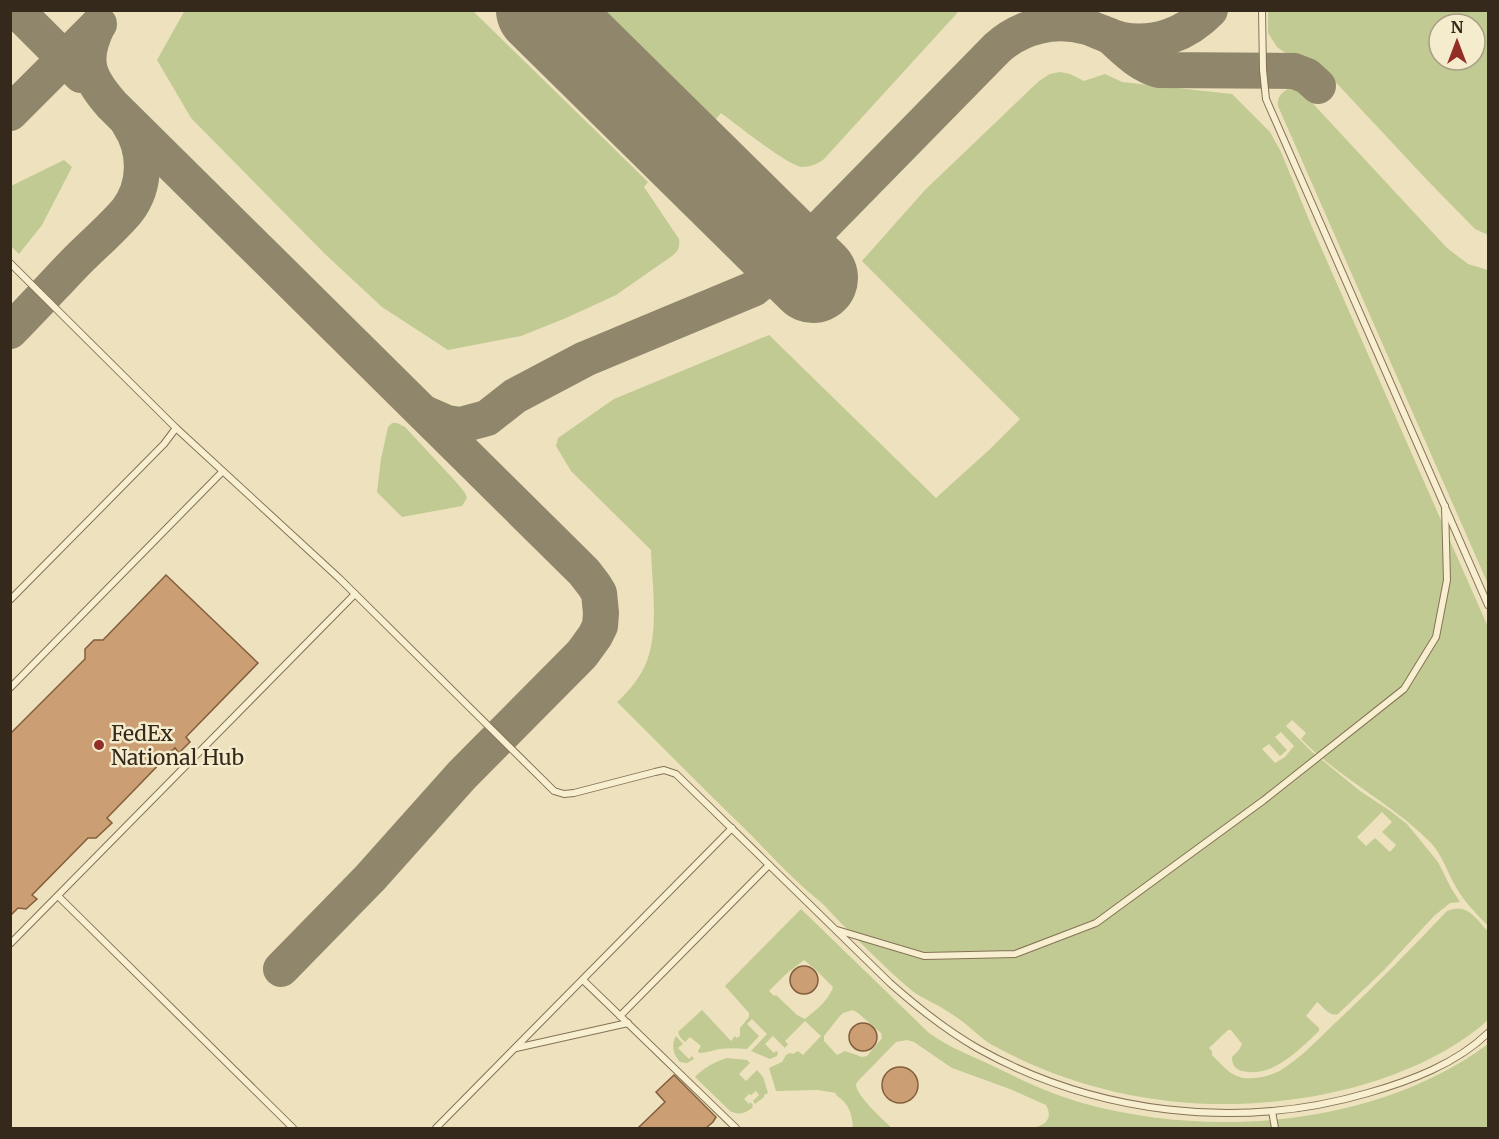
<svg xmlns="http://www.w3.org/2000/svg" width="1499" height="1139" font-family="Merriweather,serif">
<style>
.green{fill:#c0ca92;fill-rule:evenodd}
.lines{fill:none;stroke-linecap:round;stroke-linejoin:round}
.taxiway{stroke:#90866c;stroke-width:36}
.runway{stroke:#90866c;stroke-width:90}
.building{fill:#cb9e73;stroke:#835e3d;stroke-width:1.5}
.lane-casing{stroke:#857257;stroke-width:8}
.lane{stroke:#f8efd0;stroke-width:6}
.poi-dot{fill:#932e27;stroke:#f5eccd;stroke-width:2}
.labels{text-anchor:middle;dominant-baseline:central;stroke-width:5;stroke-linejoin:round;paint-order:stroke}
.poi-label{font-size:21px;fill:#34291b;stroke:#f5eccd;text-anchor:start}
</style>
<rect width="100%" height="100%" fill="#ede2bd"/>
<g class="green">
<path d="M185 10 473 11 648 182 644 187 679 239C680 248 678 251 672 256L616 295 566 318 521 336 448 350 382 307 324 253 191 118 157 60Z"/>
<path d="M605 11H959L824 159C818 164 810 167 802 167 787 165 736 124 721 113L715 120Z"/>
<path d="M1268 11H1488V235L1475 229 1428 181 1328 74 1313 63 1288 55 1277 47 1268 33ZM1439 24H1475V60H1439Z"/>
<path d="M1060 72 1070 74 1084 81 1105 74 1122 82 1232 94 1270 132 1281 152 1312 227 1488 627V926C1477 914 1464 902 1456 887 1447 872 1443 856 1431 843 1392 803 1340 779 1301 739L1306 733 1292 720 1286 726 1311 751 1360 791 1389 810 1407 824 1438 862 1451 888 1460 902 1450 903 1434 916 1384 970 1338 1014C1329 1017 1324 1007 1317 1002L1306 1016 1319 1028V1031C1300 1049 1272 1079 1242 1071 1235 1069 1232 1065 1232 1057L1239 1050 1242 1044 1231 1030H1228L1209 1048 1212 1051V1055C1221 1064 1231 1077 1245 1078 1256 1079 1271 1076 1281 1070 1300 1058 1317 1041 1333 1025 1372 989 1410 950 1447 911 1467 902 1475 918 1488 931V1020C1437 1066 1356 1092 1288 1100 1188 1113 1085 1095 996 1047 982 1040 972 1028 959 1019 952 1014 944 1009 937 1005 928 1000 918 996 910 989 885 968 862 944 839 921 832 914 825 905 817 899 792 879 769 853 746 830 703 788 660 745 617 702 629 691 641 677 647 661 659 628 652 585 651 550L571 471 556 446 558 438 614 399 769 335 936 498 989 450 1020 419 862 261 925 190 1039 81 1050 74ZM1281 732 1294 746 1285 757 1275 763 1262 749 1269 744 1280 756 1287 750 1275 737ZM1382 812 1392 822 1382 832 1396 845 1390 852 1375 838 1366 846 1357 837Z"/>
<path d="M1294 87 1304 94 1447 248 1468 264 1488 270V584L1278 106C1276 96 1285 89 1294 87Z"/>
<path d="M64 160 72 167 42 225 19 254 11 246V186Z"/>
<path d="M392 423H397L405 427 457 483 465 493 467 498 462 506 402 517 377 492 381 459 388 427Z"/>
<path d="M801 909 929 1033C950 1048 970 1055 993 1066 1023 1081 1054 1095 1086 1104 1215 1139 1379 1125 1488 1044V1128H1027C1041 1128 1055 1121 1046 1105L1010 1089 952 1068 914 1042 907 1040 896 1042 858 1081C857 1082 856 1084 856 1085 856 1095 884 1121 892 1128H853C852 1113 849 1104 836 1095V1093L818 1090 776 1091 769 1068 782 1062 786 1055 790 1053 793 1054 798 1051 803 1055 821 1036 805 1021 785 1041 788 1044 785 1048 773 1036 765 1044 774 1053 776 1051 778 1052 777 1056 770 1059 751 1051 767 1034 752 1019 747 1024 759 1036 747 1049C738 1048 729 1048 720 1049 713 1050 707 1053 699 1053L698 1051 701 1046 690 1037 685 1042 680 1037 678 1032 702 1010 731 1041 735 1036 737 1038 740 1036V1028L749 1017V1013L725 986ZM804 960 816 970 833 987C829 1000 816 1010 805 1019L797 1015 776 995 774 996 769 991 786 974ZM853 1010 858 1013 881 1033 882 1038 867 1056 862 1057 845 1051 837 1055 824 1041V1036L839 1017 843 1013Z"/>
<path d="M676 1036 683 1044 678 1048 689 1059 692 1056 694 1059 687 1063 680 1062C673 1054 671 1045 676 1036Z"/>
<path d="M727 1058 747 1060 750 1063 739 1074 746 1081 757 1070 763 1077 768 1093 764 1095V1097L755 1104 753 1101 759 1095 756 1091 751 1095 749 1094 744 1099 749 1104 750 1102 753 1105 752 1108C745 1114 738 1115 730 1111L695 1077C704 1067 715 1062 727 1058Z"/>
</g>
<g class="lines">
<g class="taxiway">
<path d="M16 10 81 75"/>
<path d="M98 25C81 60 87 77 112 105L584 572 594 585 599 593 601 613 600 626 595 636 582 654 462 775 370 878 281 969"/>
<path d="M1110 36C1126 50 1138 64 1159 70L1294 71 1307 76 1318 86"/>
<path d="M10 113 99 24"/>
<path d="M10 331C31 310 51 288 71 267 89 248 110 231 127 211 147 185 146 150 129 124"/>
<path d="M424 413 447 423 461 425 487 418 515 396 585 359 753 289 792 257 997 48C1021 26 1055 18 1087 27 1099 31 1110 37 1122 40 1155 46 1187 34 1210 10"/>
</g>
<path class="runway" d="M541 10 813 278"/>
</g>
<g class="building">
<path d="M166 575 258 663 186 737 190 742 179 753 175 748 107 818 112 823 96 838H88L32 895 37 899 26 909 18 908 10 916V734L85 659V649L94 640H103Z"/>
<circle cx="804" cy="980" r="14"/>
<circle cx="863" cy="1037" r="14"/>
<circle cx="900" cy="1085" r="18"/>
<path d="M674 1075 716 1117 713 1122 706 1128H638L665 1102 656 1092Z"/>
</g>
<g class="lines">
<defs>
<g id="lane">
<path d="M1262 10 1263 70 1266 99 1488 605"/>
<path d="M10 263 176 428 340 579 554 791 564 794 574 793 655 772 664 770 676 774 890 983C917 1007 946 1030 977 1048 1095 1114 1238 1131 1368 1093 1410 1081 1456 1064 1488 1033"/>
<path d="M10 600 164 444 176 428"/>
<path d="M10 688 222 472"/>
<path d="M58 896 293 1128"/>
<path d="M837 930 924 956 1015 954 1096 923 1264 800 1404 689 1436 637 1447 580 1445 506"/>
<path d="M10 944 355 594"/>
<path d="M583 980 736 1128"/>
<path d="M620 1016 769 865"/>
<path d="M516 1048 628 1023"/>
<path d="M1272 1111 1275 1128"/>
<path d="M436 1128 732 828"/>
</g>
</defs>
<use href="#lane" class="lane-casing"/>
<use href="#lane" class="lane"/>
</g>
<circle class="poi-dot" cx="99" cy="745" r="6"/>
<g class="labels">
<g class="poi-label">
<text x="111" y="733">FedEx<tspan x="111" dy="24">National Hub</tspan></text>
</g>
</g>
<rect width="1499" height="1139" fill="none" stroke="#34291b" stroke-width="24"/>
<g transform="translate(1457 42)"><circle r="28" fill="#f5eccd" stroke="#a89e86" stroke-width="1.5"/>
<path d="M0-4.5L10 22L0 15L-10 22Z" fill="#932e27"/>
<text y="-9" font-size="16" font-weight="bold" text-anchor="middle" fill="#34291b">N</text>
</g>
</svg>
